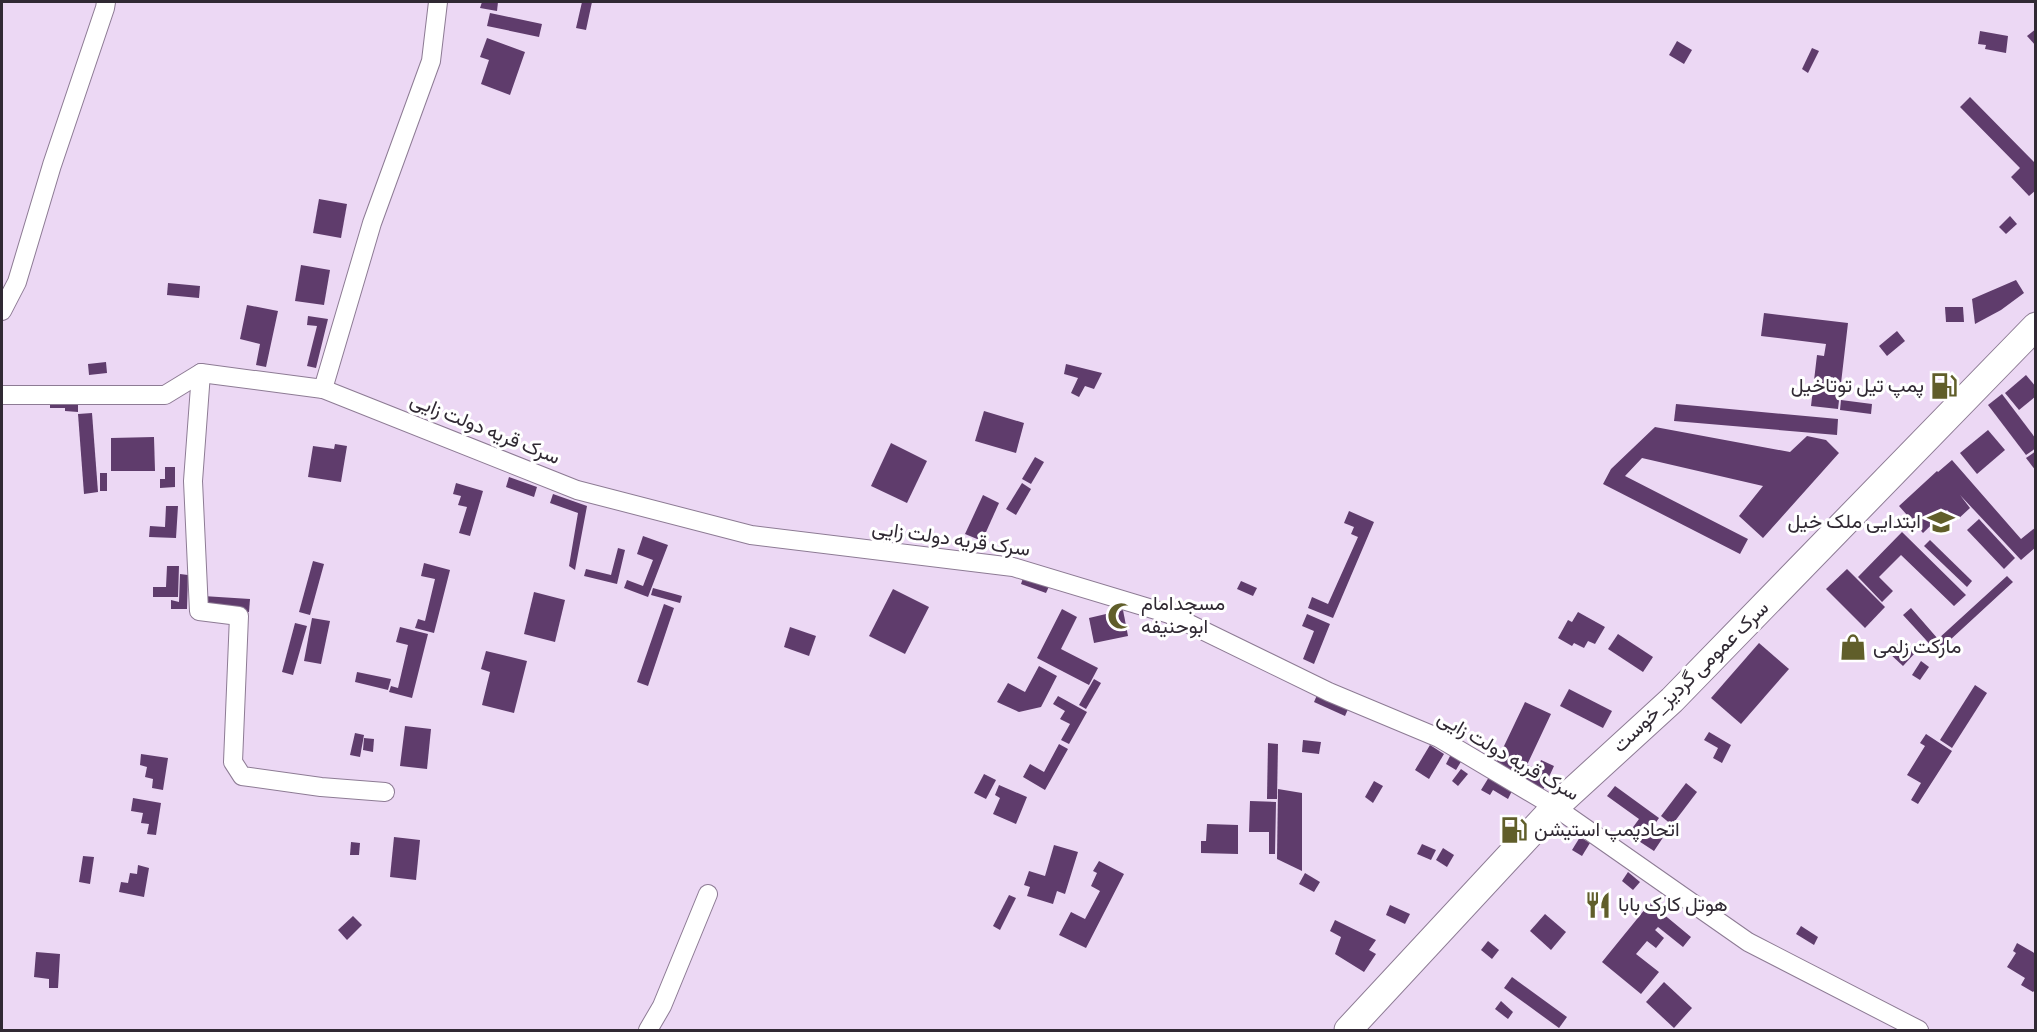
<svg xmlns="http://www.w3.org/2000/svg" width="2037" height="1032" font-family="'Source Sans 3',Vazirmatn,sans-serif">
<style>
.building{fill:#5f3c6c}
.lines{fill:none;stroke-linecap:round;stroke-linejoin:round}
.minor-casing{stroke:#8d7b94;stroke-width:20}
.highway-casing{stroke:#8d7b94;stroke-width:29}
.minor{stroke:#fff;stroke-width:18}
.highway{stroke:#fff;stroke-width:27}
.labels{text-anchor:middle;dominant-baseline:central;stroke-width:6;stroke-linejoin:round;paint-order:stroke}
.poi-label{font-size:20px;fill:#302933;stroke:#fff;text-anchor:start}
.street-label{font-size:20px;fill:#302933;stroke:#fff}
</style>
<rect width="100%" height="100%" fill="#ecd8f4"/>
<g class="building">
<path d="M482 2H498L497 11 480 8Z"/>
<path d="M582 2H592L586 30 576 28Z"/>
<path d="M490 13 542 24 539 37 487 26Z"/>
<path d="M2036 29V46L2027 36Z"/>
<path d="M1980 31 2008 36 2006 53 1985 49 1986 45 1978 44Z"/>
<path d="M487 38 525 52 510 95 481 84 489 60 480 57Z"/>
<path d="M1677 41 1692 50 1684 64 1669 55Z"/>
<path d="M1812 48 1819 51 1808 73 1802 69Z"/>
<path d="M1970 97 2036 164V190L2029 196 2011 177 2020 168 1960 107Z"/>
<path d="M319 199 347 204 341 238 313 233Z"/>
<path d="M2010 216 2017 224 2006 234 1999 227Z"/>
<path d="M301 265 330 270 324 305 295 301Z"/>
<path d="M2016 280 2024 293 2001 310 1975 324 1972 299Z"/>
<path d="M168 283 200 286 199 298 167 295Z"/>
<path d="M247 305 278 311 266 367 256 365 260 344 240 339Z"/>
<path d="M1945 307H1963L1964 322H1946Z"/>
<path d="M1764 313 1848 323 1838 409 1811 406 1817 355 1824 356 1826 344 1761 336Z"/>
<path d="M308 316 328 319 316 368 307 366 317 326 307 325Z"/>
<path d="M1897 331 1905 341 1887 356 1879 346Z"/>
<path d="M106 362 107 373 89 375 88 364Z"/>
<path d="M1066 364 1102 373 1094 389 1085 386 1079 397 1071 393 1078 378 1064 374Z"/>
<path d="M2026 375 2036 387V396L2019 410 2005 393Z"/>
<path d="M2002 394 2036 439V448L2026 455 1988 405Z"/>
<path d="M1841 400 1872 404 1871 414 1840 410Z"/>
<path d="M50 402H78V412L65 411V408H50Z"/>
<path d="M1676 404 1838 419 1837 435 1674 421Z"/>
<path d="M984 411 1024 423 1016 453 975 441Z"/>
<path d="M92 413 98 492 84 494 78 414Z"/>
<path d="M1655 427 1790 452 1807 436 1826 440 1839 453 1763 538 1739 516 1763 486 1642 458 1625 476 1748 539 1740 554 1603 484 1611 469Z"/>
<path d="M1988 430 2005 450 1977 474 1960 453Z"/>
<path d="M154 437 155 471H111V438Z"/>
<path d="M891 443 927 461 907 503 871 486Z"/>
<path d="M335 444 347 446 341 482 308 477 313 446 334 449Z"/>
<path d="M2036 451V471L2026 458Z"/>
<path d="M1035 457 1044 462 1031 484 1022 479Z"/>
<path d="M1952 460 2021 539 2036 527V547L2021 560 1960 495 1970 508 1957 520 1947 510 1923 533 1899 506 1937 471 1938 472Z"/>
<path d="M165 467H175V487L160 488V479H165Z"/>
<rect x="100" y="473" width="7" height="18"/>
<path d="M509 477 537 487 534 497 506 487Z"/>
<path d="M456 483 483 491 470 536 459 533 467 507 458 505 461 496 453 494Z"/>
<path d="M1022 483 1031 489 1016 515 1006 509Z"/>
<path d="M553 494 587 506 575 570 569 566 578 513 550 503Z"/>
<path d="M983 495 999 503 982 541 965 534Z"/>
<path d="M166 506H178L176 538 149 537 150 526 165 527Z"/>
<path d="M1349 511 1374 522 1333 618 1308 608 1312 597 1328 604 1358 537 1351 534 1354 527 1344 523Z"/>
<path d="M1979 519 2015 558 2004 569 1967 530Z"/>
<path d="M1902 532 1966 595 1954 606 1901 555 1879 577 1893 591 1882 602 1858 577Z"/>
<path d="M643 536 668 545 648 597 624 588 627 580 643 586 653 560 637 554Z"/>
<path d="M1930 540 1972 581 1967 587 1924 546Z"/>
<path d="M618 548 625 550 617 584 584 576 586 569 611 575Z"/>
<path d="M313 561 324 564 310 615 299 612Z"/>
<path d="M424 563 450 570 434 633 415 628 418 619 425 621 435 579 421 576Z"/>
<path d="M167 566H179L178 597H153V587H166Z"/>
<path d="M1847 569 1885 607 1865 628 1826 589Z"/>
<path d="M1025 572 1051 582 1046 593 1021 584Z"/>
<path d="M180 574 188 575 187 609H171V600L179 602Z"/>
<path d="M2007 576 2013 582 1937 652 1903 615 1911 608 1938 639Z"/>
<path d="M1241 581 1257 588 1253 596 1237 589Z"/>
<path d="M653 588 682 596 680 603 651 595Z"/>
<path d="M893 589 929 607 905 654 869 636Z"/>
<path d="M534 592 565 600 555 642 524 634Z"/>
<path d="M203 596 250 599 249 612 202 608Z"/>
<path d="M664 604 674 608 648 686 637 682Z"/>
<path d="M1062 609 1077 617 1061 649 1098 668 1089 685 1037 658Z"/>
<path d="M1123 610 1128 636 1094 643 1089 618Z"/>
<path d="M1578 612 1605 627 1595 644 1588 641 1584 648 1574 643 1572 646 1558 638 1568 620 1572 622Z"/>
<path d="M1307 614 1330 624 1314 664 1303 659 1314 631 1302 626Z"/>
<path d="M312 618 330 621 321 664 304 661Z"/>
<path d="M295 623 307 626 293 675 282 672Z"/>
<path d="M400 627 428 634 412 698 389 692 391 686 398 688 408 645 396 642Z"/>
<path d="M790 627 816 636 809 656 784 647Z"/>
<path d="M1618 634 1653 657 1643 672 1608 649Z"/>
<path d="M1901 640 1915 653 1903 666 1889 653Z"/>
<path d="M1759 643 1789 669 1741 724 1711 698Z"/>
<path d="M486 651 527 661 514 713 482 705 490 672 481 669Z"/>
<path d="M1921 661 1929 667 1920 680 1912 675Z"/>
<path d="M1039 666 1057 676 1041 707 1019 712 997 702 1008 683 1025 692Z"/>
<path d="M357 672 391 679 388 690 355 682Z"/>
<path d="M1094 679 1101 683 1086 709 1079 705Z"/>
<path d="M1975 685 1987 693 1952 748 1940 740Z"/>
<path d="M1569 689 1612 711 1603 728 1560 706Z"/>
<path d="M1318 693 1349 707 1345 716 1314 702Z"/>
<path d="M1058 696 1087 712 1069 744 1061 740 1070 724 1060 719 1065 711 1053 704Z"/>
<path d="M1525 702 1551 714 1527 765 1537 769 1541 760 1554 766 1543 790 1494 767Z"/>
<path d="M405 726 431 729 427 769 400 766Z"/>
<path d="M1709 732 1731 745 1722 763 1713 758 1718 748 1704 740Z"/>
<path d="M355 733 364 735 360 757 350 755Z"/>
<path d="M1926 734 1952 751 1918 804 1911 800 1921 783 1907 775 1925 746 1920 743Z"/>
<path d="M364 738 374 739 373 752 363 750Z"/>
<path d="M1303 740 1321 742 1319 754 1302 752Z"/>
<path d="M1268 743 1278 744 1277 799H1267Z"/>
<path d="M1059 744 1068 749 1045 790 1023 777 1030 764 1044 772Z"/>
<path d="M1430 745 1444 754 1429 779 1415 770Z"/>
<path d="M141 754 168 758 163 790 152 788 153 779 145 777 147 767 140 765Z"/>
<path d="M1451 754 1462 760 1456 770 1446 764Z"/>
<path d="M1461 769 1468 774 1458 786 1452 781Z"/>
<path d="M984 774 996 780 986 799 974 793Z"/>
<path d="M1489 777 1512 791 1508 799 1493 790 1490 795 1481 790Z"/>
<path d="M1374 781 1383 786 1373 803 1365 797Z"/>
<path d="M1686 783 1697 792 1672 825 1661 816Z"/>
<path d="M999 785 1027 797 1016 824 993 814 1000 798 995 795Z"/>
<path d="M1615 786 1659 818 1652 828 1664 836 1654 851 1628 834 1639 819 1607 796Z"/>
<path d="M1278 789 1302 793V871L1277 859Z"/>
<path d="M133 798 161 803 156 835 147 834 149 824 141 823 143 813 131 811Z"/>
<path d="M1250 801 1276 802 1275 854H1269V832H1249Z"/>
<path d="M1207 824 1238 825V854L1201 853V841H1206Z"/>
<path d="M394 837 420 840 416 880 390 877Z"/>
<path d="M1580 837 1590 843 1582 856 1572 850Z"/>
<path d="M351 842 360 843 359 855H350Z"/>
<path d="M1422 844 1436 850 1431 860 1417 854Z"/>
<path d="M1054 845 1078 852 1065 894 1057 891 1053 904 1027 896 1030 887 1024 885 1029 871 1045 876Z"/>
<path d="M1443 848 1454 855 1447 867 1436 860Z"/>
<path d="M83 856 94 857 90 884 79 882Z"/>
<path d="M1099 861 1124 874 1086 948 1059 935 1071 912 1085 919 1100 891 1091 886 1097 873 1093 871Z"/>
<path d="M138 865 149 868 144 897 119 892 121 882 128 883 130 873 137 874Z"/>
<path d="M1628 872 1640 882 1633 890 1622 881Z"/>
<path d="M1305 873 1320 882 1314 892 1299 884Z"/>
<path d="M1009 895 1016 898 1000 930 993 926Z"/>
<path d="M1650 903 1691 937 1683 947 1658 927 1655 930 1664 938 1656 948 1647 941 1636 954 1659 972 1641 994 1602 962Z"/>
<path d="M1390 905 1410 914 1405 924 1386 915Z"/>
<path d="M1545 914 1566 932 1551 950 1530 931Z"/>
<path d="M353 916 362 925 347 940 338 930Z"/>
<path d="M1335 920 1376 940 1369 950 1376 954 1364 972 1335 954 1341 937 1330 931Z"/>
<path d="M1801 926 1818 937 1814 945 1796 934Z"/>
<path d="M1488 941 1499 950 1492 959 1481 950Z"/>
<path d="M2017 943 2036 954V989L2033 992 2021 985 2025 978 2007 967 2016 953 2013 951Z"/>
<path d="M36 952 60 954 58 988H49V979L34 977Z"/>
<path d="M1512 977 1567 1017 1559 1028 1504 988Z"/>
<path d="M1664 982 1692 1008 1674 1028 1646 1002Z"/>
<path d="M1501 1001 1513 1012 1508 1019 1495 1009Z"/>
</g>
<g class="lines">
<defs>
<g id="minor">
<path d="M2 311 17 282 52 165 105 8 106 2"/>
<path d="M201 373 193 481 199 611 239 616 233 762 242 776 321 787 385 792"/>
<path d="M323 389 372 223 431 61 438 2"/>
<path d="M2 395H165L201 373 323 389 577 490 751 535 1013 567 1169 614 1329 692 1439 738 1555 807 1748 942 1919 1030"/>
<path d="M648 1030 662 1006 708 894"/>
</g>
<path id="highway" d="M1348 1030 1555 807 1672 700 2036 326"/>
</defs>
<use href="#minor" class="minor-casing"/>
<use href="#highway" class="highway-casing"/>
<use href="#minor" class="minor"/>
<use href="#highway" class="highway"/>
</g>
<defs>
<symbol id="fuel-bare" viewBox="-9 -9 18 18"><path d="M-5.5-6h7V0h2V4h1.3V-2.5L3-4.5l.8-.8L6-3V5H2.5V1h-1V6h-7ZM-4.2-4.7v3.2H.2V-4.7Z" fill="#605e2a" stroke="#fff" stroke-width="2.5" paint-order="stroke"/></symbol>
<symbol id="school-bare" viewBox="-9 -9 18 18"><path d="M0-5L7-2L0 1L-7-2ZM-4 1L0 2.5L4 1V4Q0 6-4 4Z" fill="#605e2a" stroke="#fff" stroke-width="2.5" paint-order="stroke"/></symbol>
<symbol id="mosque-bare" viewBox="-9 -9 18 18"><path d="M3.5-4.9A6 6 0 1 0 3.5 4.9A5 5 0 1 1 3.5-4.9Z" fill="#605e2a" stroke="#fff" stroke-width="2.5" paint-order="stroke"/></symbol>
<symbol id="shop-bare" viewBox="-9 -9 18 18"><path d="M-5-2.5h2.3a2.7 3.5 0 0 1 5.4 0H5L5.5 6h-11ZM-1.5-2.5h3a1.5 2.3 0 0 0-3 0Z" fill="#605e2a" stroke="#fff" stroke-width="2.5" paint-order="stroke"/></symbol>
<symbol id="restaurant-bare" viewBox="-9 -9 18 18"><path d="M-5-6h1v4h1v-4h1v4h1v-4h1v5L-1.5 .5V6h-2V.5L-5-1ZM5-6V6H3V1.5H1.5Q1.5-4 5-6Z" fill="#605e2a" stroke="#fff" stroke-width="2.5" paint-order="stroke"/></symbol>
</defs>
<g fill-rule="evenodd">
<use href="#fuel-bare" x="1925" y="367" width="38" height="38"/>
<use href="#school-bare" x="1922" y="503" width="38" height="38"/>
<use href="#mosque-bare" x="1102" y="597" width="38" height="38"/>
<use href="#shop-bare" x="1834" y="628" width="38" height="38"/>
<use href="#fuel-bare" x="1495" y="811" width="38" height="38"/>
<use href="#restaurant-bare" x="1579" y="886" width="38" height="38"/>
</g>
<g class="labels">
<g class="poi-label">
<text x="1924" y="386" text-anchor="end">پمپ تیل توتاخیل</text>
<text x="1921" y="522" text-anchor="end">ابتدایی ملک خیل</text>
<text x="1141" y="604">مسجدامام<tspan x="1141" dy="23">ابوحنیفه</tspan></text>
<text x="1873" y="647">مارکت زلمی</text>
<text x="1534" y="830">اتحادپمپ استیشن</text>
<text x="1618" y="905">هوتل کارک بابا</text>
</g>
<g class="street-label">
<text transform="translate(485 429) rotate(22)">سرک قریه دولت زایی</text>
<text transform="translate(951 539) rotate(8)">سرک قریه دولت زایی</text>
<text transform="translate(1691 677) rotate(-44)">سرک عمومی گردیز_خوست</text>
<text transform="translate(1508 756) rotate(30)">سرک قریه دولت زایی</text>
</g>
</g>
<rect width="2037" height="1032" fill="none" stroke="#302933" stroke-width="6"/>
</svg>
